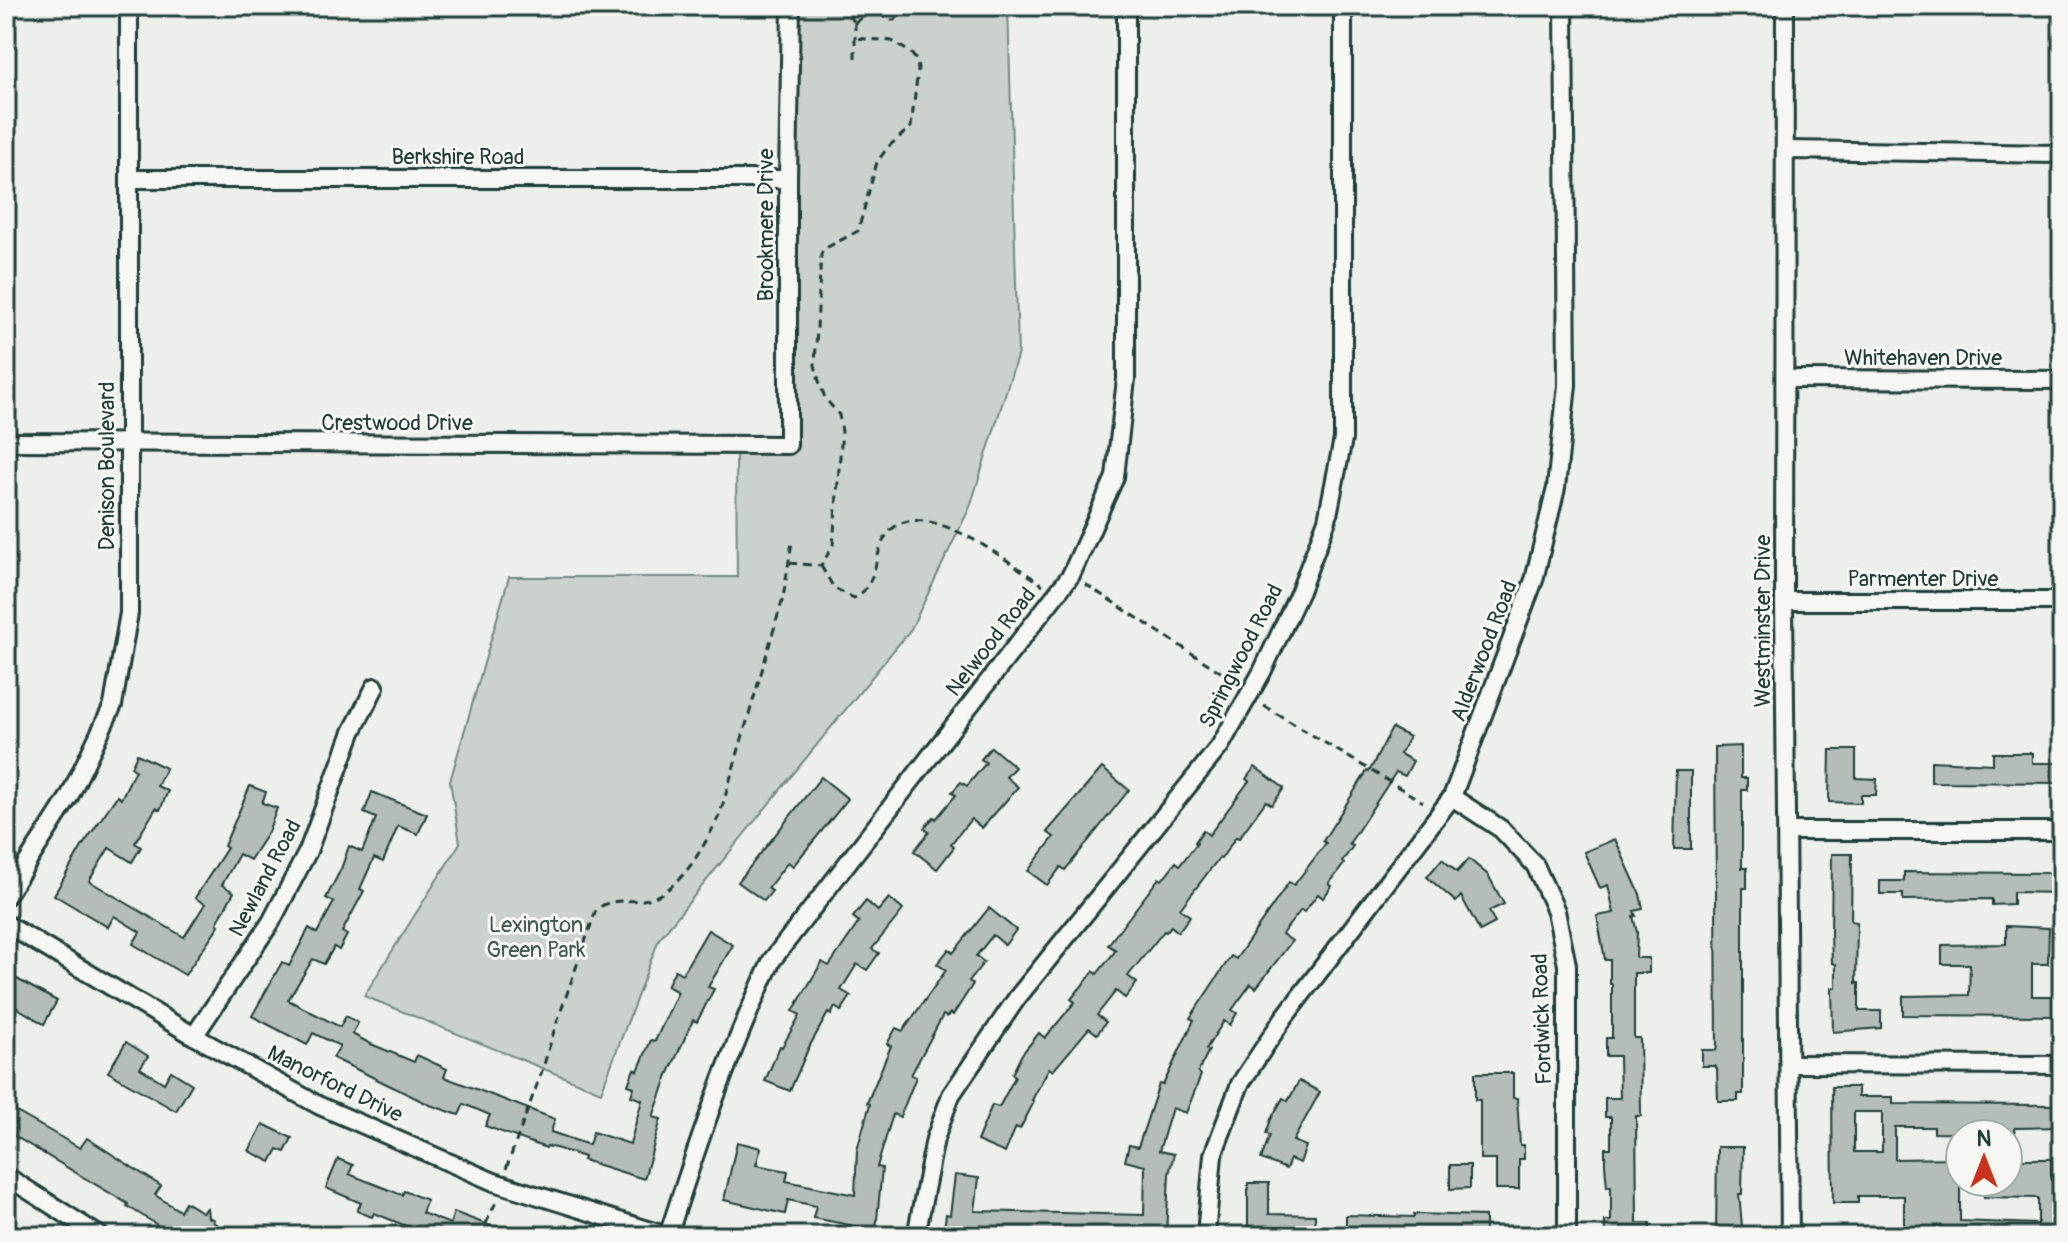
<svg xmlns="http://www.w3.org/2000/svg" width="2068" height="1242" font-family="Pangolin,sans-serif">
<style>
.green{fill:#cbd2cc;stroke:#758880;stroke-width:2}
.building{fill:#b4bdb8;stroke:#1f3d34;stroke-width:2;fill-rule:evenodd}
.lines{fill:none;stroke-linecap:round;stroke-linejoin:round}
.minor-casing{stroke:#1f3d34;stroke-width:22}
.path{stroke:#1f3d34;stroke-width:3;stroke-dasharray:8 6;stroke-linecap:butt}
.minor{stroke:#f6f6f2;stroke-width:16}
.labels{text-anchor:middle;dominant-baseline:central;stroke-width:6;stroke-linejoin:round;paint-order:stroke}
.street-label{font-size:22px;fill:#1f3d34;stroke:#f6f6f2}
.park-label{font-size:22px;fill:#415b52;stroke:#f6f6f2}
</style>
<rect width="100%" height="100%" fill="#edefea"/>
<filter id="ink" filterUnits="userSpaceOnUse"><feTurbulence type="fractalNoise" baseFrequency=".0125" numOctaves="2"/><feDisplacementMap in="SourceGraphic" scale="16" xChannelSelector="R" yChannelSelector="G"/><feConvolveMatrix kernelMatrix="1 2 1 2 8 2 1 2 1" color-interpolation-filters="sRGB"/></filter>
<g filter="url(#ink)">
<path class="green" d="M797 6H1008L1018 353 970 507 911 629 659 939 601 1092 364 996 460 843 450 781 509 577H737L736 454H776L793 442Z"/>
<g class="building">
<path d="M1392 728 1409 737 1400 754 1413 761 1405 776 1396 772 1349 844 1353 846 1342 862 1344 864 1329 884 1332 886 1323 898 1318 894 1304 912 1301 910 1282 934 1292 941 1256 988 1251 984 1232 1010 1237 1013 1230 1025 1224 1021 1206 1049 1209 1050 1198 1072 1201 1075 1186 1113 1172 1108 1159 1151 1174 1154 1169 1174 1166 1236H1038L1001 1234 1002 1229 973 1227 972 1236H943L946 1214 950 1215 955 1175 979 1178 975 1211 1144 1215 1145 1166 1125 1161 1129 1145 1138 1147 1159 1084 1163 1085 1194 1020 1190 1018 1231 956 1236 959 1289 882 1294 885 1326 843 1323 841 1367 771 1369 772Z"/>
<path d="M1741 746V778H1747V790H1742V868H1747V888H1743V1094H1738V1101H1718L1717 1069 1715 1066H1702V1050H1716L1717 1047 1715 747Z"/>
<path d="M991 747 1015 767 1006 777 1018 787 982 828 971 819 951 844 954 847 937 869 914 851 929 832 924 828 934 817 936 819 956 795 952 792 961 782 967 786 986 763 981 759Z"/>
<path d="M1830 750H1856V778L1877 779 1876 795H1861V803L1829 802Z"/>
<path d="M1993 753H2032V763H2062V783L1931 782V761L1993 764Z"/>
<path d="M137 754 166 768 157 786 168 791 160 810 156 808 135 843 141 847 132 862 109 848 89 881 184 937 205 904 195 898 227 848 224 846 250 786 266 792 262 803 277 808 268 832 250 860 239 854 222 885 234 892 217 923 219 925 185 975 133 944 140 932 114 916 108 927 54 895 83 845 117 796 121 799 135 770 131 767Z"/>
<path d="M1255 767 1284 788 1272 805 1266 801 1239 838 1236 837 1221 859 1219 858 1180 909 1190 916 1178 932 1171 926 1166 932 1164 931 1128 976 1137 983 1125 998 1116 991 1097 1015 1106 1022 1097 1034 1089 1028 1053 1071 1049 1068 1032 1100 1034 1102 1020 1129 1016 1127 1005 1153 977 1141 992 1105 999 1107 1015 1077 1012 1074 1022 1054 1039 1033 1045 1038 1075 1002 1071 999 1094 971 1097 974 1116 950 1108 945 1159 878 1162 880 1176 862 1180 865 1197 843 1195 842 1203 830 1209 835 1249 781 1246 779Z"/>
<path d="M1102 768 1129 790 1065 870 1061 867 1047 885 1028 871 1054 837 1047 832Z"/>
<path d="M1676 771H1691V849H1674Z"/>
<path d="M821 777 848 799 793 866 788 862 768 888 772 891 764 901 738 882Z"/>
<path d="M372 792 427 814 418 834 398 826 383 862 374 858 360 889 364 891 342 932 347 935 339 950 334 947 324 964 313 959 288 1000 340 1027 346 1016 358 1023 352 1034 371 1044 414 1062 417 1055 447 1069 444 1077 555 1119 551 1132 589 1145 593 1132 630 1144 642 1100 631 1096 634 1087 628 1085 634 1069 638 1071 651 1040 655 1041 678 992 667 986 675 970 682 974 708 930 733 945 708 987 714 989 697 1022 693 1020 668 1075 653 1117 661 1119 644 1179 583 1160 584 1157 559 1149 547 1146 546 1148 485 1126 490 1115 464 1104 459 1115 430 1105 333 1058 340 1046 313 1033 307 1045 252 1016 282 962 289 966 309 928 317 933 334 902 326 898 341 869 349 846 362 852 376 818 364 813Z"/>
<path d="M1615 839 1640 894 1643 909 1634 911 1636 916H1633L1637 932 1636 958H1649V973H1634V1038H1640L1641 1116H1636L1637 1223H1650V1236H1605V1221H1611V1186L1607 1187 1605 1164V1148H1611V1117H1605V1098H1620L1619 1056H1606V1038H1612V984H1610V960H1605L1597 916 1614 913 1608 885 1600 888 1584 852Z"/>
<path d="M1832 854H1852L1851 921 1857 922 1856 983H1859V1011H1881V1028L1833 1032 1832 988H1836V964L1832 963 1831 934Z"/>
<path d="M1442 859 1457 872 1469 859 1488 875 1504 904 1489 911 1495 923 1480 931 1461 896 1456 902 1427 877Z"/>
<path d="M1904 872 2062 873V893L2013 892V904L1992 905V899L1903 900V894H1880V881H1904Z"/>
<path d="M889 898 903 910 872 949 879 953 867 970 857 964 841 990 851 996 841 1011 835 1007 831 1015 828 1013 808 1049 790 1091 765 1081 780 1046 782 1047 800 1015 793 1011 822 962 829 966 859 922 853 917 866 901 878 911Z"/>
<path d="M989 908 1016 930 1005 945 993 935 976 956 984 962 969 981 973 984 953 1015 950 1013 947 1017 943 1015 911 1075 916 1077 900 1117 893 1114 877 1167 882 1168 876 1230 813 1218 816 1206 788 1200 785 1214 724 1200 737 1142 761 1148 756 1165 788 1171 786 1181 855 1195 857 1150 870 1104 867 1103 891 1046 887 1044 896 1028 903 1031 946 970 937 964 949 949 953 953Z"/>
<path d="M2006 926 2049 928 2048 964H2032V996H2062V1016L1903 1015V996L1969 995 1970 964H1942V945L2006 944Z"/>
<path d="M6 973 57 1001 44 1024 6 1001Z"/>
<path d="M126 1042 148 1056 140 1068 164 1083 171 1071 192 1084 176 1111 108 1072Z"/>
<path d="M1475 1073H1513V1098H1517L1520 1145H1524V1159H1519V1189H1496V1159H1480V1100H1475Z"/>
<path d="M1299 1081 1320 1092 1293 1141 1306 1146 1300 1163 1290 1159 1286 1169 1261 1159 1270 1135 1266 1134 1271 1119 1283 1098 1288 1101Z"/>
<path d="M1832 1087H1858V1097H1893V1104L2062 1105V1127L2015 1128V1134L1934 1133V1127H1895V1159L1960 1158V1221L2038 1224V1198L1984 1197V1182H2008V1156H2021V1159H2051V1180H2062V1236H1904V1196H1858V1203H1833ZM1854 1112H1882V1152H1854Z"/>
<path d="M6 1106 80 1148 87 1138 161 1186 155 1195 180 1211 185 1202 202 1212 207 1208 208 1217 214 1220 213 1222 235 1236H178L159 1226 127 1206 128 1204 6 1131Z"/>
<path d="M263 1124 292 1138 285 1152 278 1149 271 1162 249 1151Z"/>
<path d="M1717 1147H1743L1742 1194H1739L1743 1236H1716Z"/>
<path d="M338 1159 353 1165 349 1174 402 1195 404 1191 427 1200 422 1213 450 1224 454 1212 517 1236H431L374 1213 372 1217 357 1211 361 1203 326 1188Z"/>
<path d="M1450 1165H1470V1188L1450 1189Z"/>
<path d="M1248 1183H1269V1214L1315 1215V1230L1307 1231V1236H1248Z"/>
<path d="M1414 1214 1485 1216V1236H1422V1233L1346 1236V1215L1414 1217Z"/>
</g>
<g class="lines">
<defs>
<g id="minor">
<path d="M1785 6 1784 601 1790 1236"/>
<path d="M1786 150 2062 154"/>
<path d="M129 179H788"/>
<path d="M1785 379 2062 380"/>
<path d="M6 442 788 445V179L791 6"/>
<path d="M1784 601H2062"/>
<path d="M1452 797 1501 829 1535 865 1556 911 1567 965V1236"/>
<path d="M1787 831H2062"/>
<path d="M6 896 69 797 113 705 129 613V6"/>
<path d="M6 924 194 1036 320 1106 494 1182 667 1236"/>
<path d="M194 1036 271 922 308 851 352 732 375 687"/>
<path d="M1789 1064 2062 1065"/>
<path d="M6 1176 100 1236"/>
<path d="M668 1236C698 1142 730 1050 772 960L1071 575 1115 477 1126 379V6"/>
<path d="M916 1236 935 1139 951 1095 1017 998 1220 746 1262 672 1300 591 1327 520 1343 439V6"/>
<path d="M1206 1236 1213 1155 1240 1084 1283 1019 1452 797 1534 580 1556 488 1567 385 1564 6"/>
</g>
</defs>
<use href="#minor" class="minor-casing"/>
<g class="path">
<path d="M838 6 855 22"/>
<path d="M855 22 872 11 880 13 887 20H894L910 6"/>
<path d="M855 22V61"/>
<path d="M789 563 821 566 833 545 842 431 839 415 825 398 819 381 815 365 821 254 824 249 858 231 877 162 888 147 911 127 918 70 917 61 911 53 892 41 855 38"/>
<path d="M821 566 834 588 854 598C874 588 874 565 881 546 906 479 1009 563 1043 585"/>
<path d="M1085 584 1236 682"/>
<path d="M1264 706 1423 802"/>
<path d="M506 1169 542 1071 554 1031 596 910C609 898 627 902 643 900 680 895 705 844 720 814L783 598 792 542"/>
<path d="M480 1236 497 1200"/>
</g>
<use href="#minor" class="minor"/>
</g>
</g>
<g class="labels">
<g class="street-label">
<text x="458" y="157">Berkshire Road</text>
<text transform="translate(766 225) rotate(-90)">Brookmere Drive</text>
<text x="1923" y="358">Whitehaven Drive</text>
<text x="397" y="423">Crestwood Drive</text>
<text transform="translate(107 466) rotate(-90)">Denison Boulevard</text>
<text x="1923" y="579">Parmenter Drive</text>
<text transform="translate(1763 621) rotate(-90)">Westminster Drive</text>
<text transform="translate(991 642) rotate(-52)">Nelwood Road</text>
<text transform="translate(1484 651) rotate(-69)">Alderwood Road</text>
<text transform="translate(1241 656) rotate(-63)">Springwood Road</text>
<text transform="translate(265 878) rotate(-62)">Newland Road</text>
<text transform="translate(1542 1019) rotate(-92)">Fordwick Road</text>
<text transform="translate(335 1084) rotate(26)">Manorford Drive</text>
</g>
<g class="park-label">
<text x="536" y="925">Lexington<tspan x="536" dy="25">Green Park</tspan></text>
</g>
</g>
<rect width="2068" height="1242" fill="none" stroke="#f6f6f2" stroke-width="32"/>
<rect x="16" y="16" width="2036" height="1210" fill="none" stroke="#1f3d34" stroke-width="3" filter="url(#ink)"/>
<g transform="translate(1984 1158)"><circle r="38" fill="#f6f6f2" stroke="#a0aca6" stroke-width="2"/>
<path d="M0-6L14 30L0 20L-14 30Z" fill="#c8321e"/>
<text y="-12" font-size="22" font-weight="bold" text-anchor="middle" fill="#1f3d34">N</text>
</g>
</svg>
